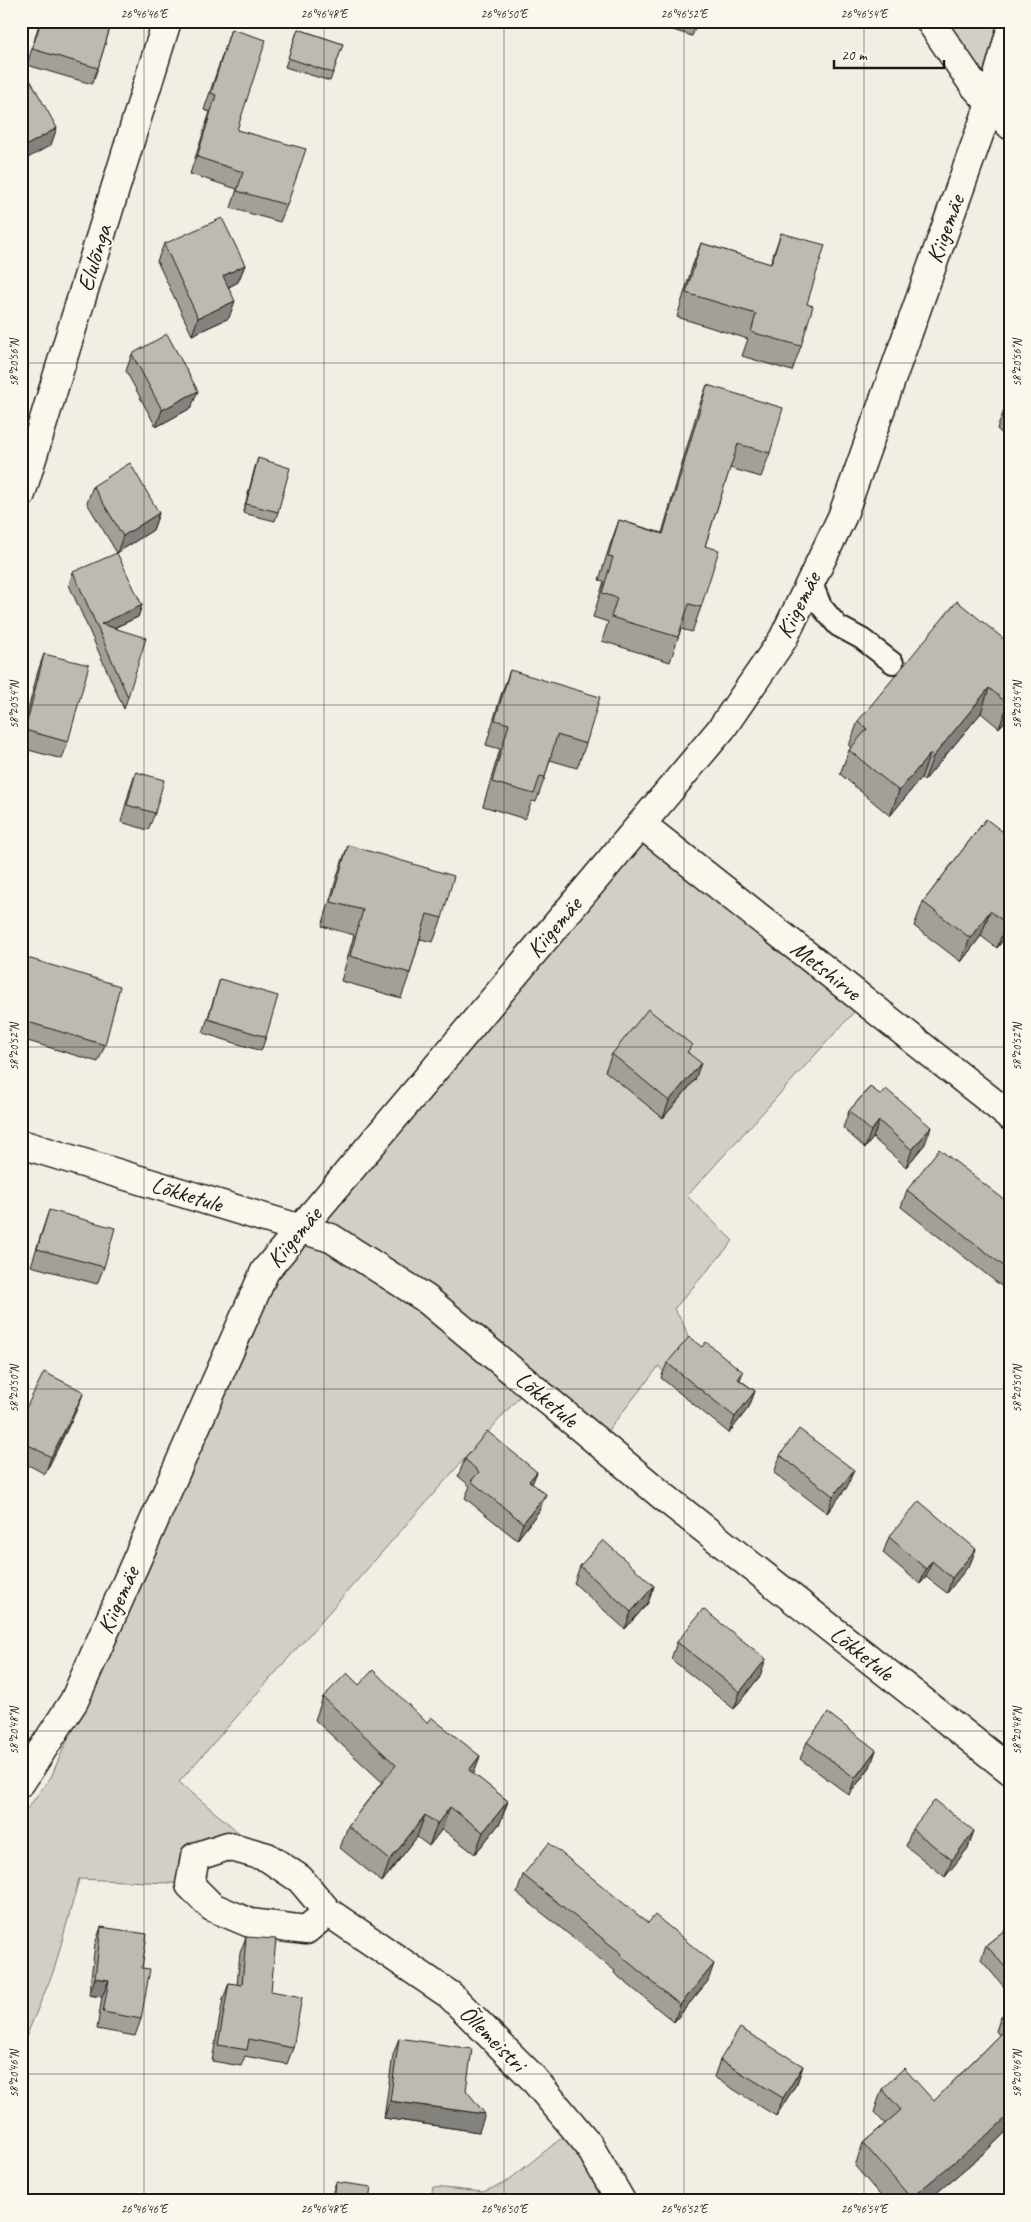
<svg xmlns="http://www.w3.org/2000/svg" width="1031" height="2222" font-family="Caveat,sans-serif">
<style>
.green{fill:#d2cfc6;stroke:#777671}
.lines{fill:none;stroke-linecap:round;stroke-linejoin:round}
.lane-casing{stroke:#1c1c1c;stroke-width:24}
.street-casing{stroke:#1c1c1c;stroke-width:31}
.lane{stroke:#fbf7ec;stroke-width:20}
.street{stroke:#fbf7ec;stroke-width:28}
.wall{fill:#a3a098;stroke:#1c1c1c}
.shaded-wall{fill:#84827c;stroke:#1c1c1c}
.building{fill:#bdbab1;stroke:#1c1c1c}
.ticks{fill:none;stroke:#1c1c1c;stroke-width:1;stroke-opacity:0.45}
.labels{text-anchor:middle;dominant-baseline:central;stroke-width:4.5;stroke-linejoin:round;paint-order:stroke}
.street-label{font-size:24px;fill:#1c1c1c;stroke:#fbf7ec}
.neatline{fill:none;stroke:#1c1c1c;stroke-width:2}
.ticks-label{font-size:12px;text-anchor:middle;fill:#1c1c1c}
</style>
<rect width="100%" height="100%" fill="#f2eee4"/>
<filter id="ink" filterUnits="userSpaceOnUse"><feTurbulence type="fractalNoise" baseFrequency=".02" numOctaves="2"/><feDisplacementMap in="SourceGraphic" scale="10" xChannelSelector="R" yChannelSelector="G"/><feConvolveMatrix kernelMatrix="1 2 1 2 8 2 1 2 1" color-interpolation-filters="sRGB"/></filter>
<g filter="url(#ink)">
<g class="green">
<path d="M947 21H1010V98L982 73Z"/>
<path d="M639 822 865 1000 687 1196 733 1241 674 1309C697 1342 689 1349 668 1378L659 1366 602 1438 311 1222Z"/>
<path d="M303 1236 421 1306 526 1389 179 1782 256 1847 218 1849 192 1884 79 1879 54 1970 21 2049V1817L51 1777 270 1279Z"/>
<path d="M578 2125 629 2201H430L433 2187 483 2192 505 2183Z"/>
</g>
<g class="lines">
<defs>
<path id="lane" d="M811 581 821 606 838 626 862 639 893 663"/>
<g id="street">
<path d="M930 21 973 84 1010 125"/>
<path d="M21 494 167 21"/>
<path d="M641 824 1010 1116"/>
<path d="M21 1144 331 1238 425 1298 664 1497 1010 1770"/>
<path d="M21 1782 74 1701 265 1271 722 728 783 639 842 517 990 104 1010 33"/>
<path d="M328 1912 306 1930 250 1923 212 1907 190 1885 195 1857 228 1846 267 1857 300 1879 328 1912 450 1995 532 2077 588 2144 621 2201"/>
</g>
</defs>
<use href="#lane" class="lane-casing"/>
<use href="#street" class="street-casing"/>
<use href="#lane" class="lane"/>
<use href="#street" class="street"/>
</g>
<g class="wall">
<path d="M40 21H112L98 68 92 84 27 65Z"/>
<path d="M658 21H698L692 36 657 25Z"/>
<path d="M231 29 237 130 287 205 280 222 231 208 237 189 190 174 210 112 204 110Z"/>
<path d="M298 29 343 44 330 81 285 67Z"/>
<path d="M781 233 807 304 801 346 792 371 742 356 748 339 677 317 692 267 701 243 770 264Z"/>
<path d="M164 244 245 265 238 282 229 287V318L192 335 157 261Z"/>
<path d="M132 354 191 408 156 427 126 371Z"/>
<path d="M707 385 770 453 761 477 730 468 705 546 701 607 692 632 681 629 670 662 602 641 608 622 593 617 604 581 599 580 610 545 619 520 662 533 698 409Z"/>
<path d="M1010 401V441L997 429 1006 405Z"/>
<path d="M258 458 278 512 275 521 243 513 255 467Z"/>
<path d="M93 486 159 513 153 530 117 553 87 503Z"/>
<path d="M73 572 142 605 138 617 114 628 128 697 124 709 69 585Z"/>
<path d="M1010 644V715L999 728 981 713 924 781 921 778 890 816 840 774 849 750 851 748 849 746 858 721Z"/>
<path d="M44 654 68 742 62 759 21 748V737L38 671Z"/>
<path d="M510 670 586 744 577 768 550 760 545 777 536 802 532 801 525 819 483 806 500 749 486 745 501 695Z"/>
<path d="M136 772 155 813 148 830 121 822 130 789Z"/>
<path d="M986 819 1010 931 997 948 981 936 961 962 914 926 923 902Z"/>
<path d="M348 845 442 918 433 942 420 939 410 973 401 998 341 981 354 935 322 926 339 870Z"/>
<path d="M21 956 105 1045 98 1062 21 1039Z"/>
<path d="M220 979 266 1037 261 1051 203 1033Z"/>
<path d="M689 1053 695 1080 663 1118 605 1071 612 1054Z"/>
<path d="M870 1087 925 1144 906 1167 873 1138 865 1148 843 1128 849 1111Z"/>
<path d="M907 1190 1010 1204V1283L1005 1289 901 1207Z"/>
<path d="M49 1210 104 1267 97 1284 31 1266 43 1228Z"/>
<path d="M702 1347 743 1372 740 1380 755 1391 749 1407 729 1433 661 1378 667 1363Z"/>
<path d="M77 1409 45 1474 21 1461V1418Z"/>
<path d="M780 1456 847 1487 827 1513 774 1473Z"/>
<path d="M465 1459 537 1472 532 1483 539 1511 517 1540 465 1498 470 1486 458 1476Z"/>
<path d="M889 1537 976 1549 970 1564 947 1593 926 1577 920 1584 883 1553Z"/>
<path d="M580 1566 654 1586 648 1603 625 1629 574 1583Z"/>
<path d="M677 1642 760 1676 734 1709 671 1659Z"/>
<path d="M359 1685 427 1723 480 1756 473 1774 508 1801 500 1823 475 1854 442 1829 429 1846 417 1837 382 1882 340 1848 348 1826 382 1782 315 1720 323 1697Z"/>
<path d="M807 1742 876 1750 870 1767 849 1795 800 1759Z"/>
<path d="M912 1829 968 1848 945 1877 906 1846Z"/>
<path d="M523 1875 708 1981 674 2022 614 1973 615 1971 517 1893Z"/>
<path d="M1010 1926V1994L981 1960 986 1945Z"/>
<path d="M101 1927 142 1968 141 2019 135 2036 97 2029 102 1997 89 1995 95 1944Z"/>
<path d="M246 1937 271 1991 293 2048 287 2064 245 2056 241 2066 212 2061 223 1999 229 1983 237 1985 240 1953Z"/>
<path d="M1010 2008V2128L985 2152 927 2201H885L855 2166 863 2143 885 2124 874 2112 882 2089 934 2101 999 2035 996 2031 1001 2016Z"/>
<path d="M399 2038 466 2090 479 2132 384 2118 393 2055Z"/>
<path d="M720 2060 803 2066 797 2083 776 2116 714 2077Z"/>
<path d="M336 2182 369 2201H332L333 2191Z"/>
</g>
<g class="shaded-wall">
<path d="M57 128 51 145 21 162 22 148Z"/>
<path d="M245 265 238 282 217 293 223 276Z"/>
<path d="M235 301 229 318 192 335 198 318Z"/>
<path d="M198 391 191 408 156 427 162 410Z"/>
<path d="M159 513 153 530 117 553 123 536Z"/>
<path d="M142 605 138 617 100 634 101 624Z"/>
<path d="M989 688 981 713 924 781 933 757Z"/>
<path d="M1010 701V715L999 728 1008 704Z"/>
<path d="M930 754 921 778 890 816 899 791Z"/>
<path d="M990 911 981 936 961 962 970 938Z"/>
<path d="M1010 919V931L997 948 1006 923Z"/>
<path d="M701 1063 695 1080 663 1118 669 1101Z"/>
<path d="M879 1121 873 1138 865 1148 871 1131Z"/>
<path d="M931 1127 925 1144 906 1167 912 1150Z"/>
<path d="M1010 1276V1283L1005 1289Z"/>
<path d="M755 1391 749 1407 729 1433 735 1417Z"/>
<path d="M84 1392 77 1409 45 1474 51 1457Z"/>
<path d="M854 1470 847 1487 827 1513 833 1496Z"/>
<path d="M537 1472 530 1489 529 1481Z"/>
<path d="M546 1494 539 1511 517 1540 523 1523Z"/>
<path d="M976 1549 970 1564 947 1593 952 1578Z"/>
<path d="M932 1561 926 1577 920 1584 926 1569Z"/>
<path d="M654 1586 648 1603 625 1629 631 1612Z"/>
<path d="M766 1659 760 1676 734 1709 740 1692Z"/>
<path d="M876 1750 870 1767 849 1795 855 1778Z"/>
<path d="M480 1756 472 1778 469 1770Z"/>
<path d="M508 1801 500 1823 475 1854 483 1832Z"/>
<path d="M450 1807 442 1829 429 1846 437 1824Z"/>
<path d="M425 1815 417 1837 382 1882 390 1860Z"/>
<path d="M974 1831 968 1848 945 1877 952 1860Z"/>
<path d="M714 1964 708 1981 674 2022 680 2005Z"/>
<path d="M95 1978 109 1980 102 1997 89 1995Z"/>
<path d="M803 2066 797 2083 776 2116 783 2098Z"/>
<path d="M390 2101 485 2114 479 2132 384 2118Z"/>
<path d="M1010 2114V2128L985 2152 927 2201H910L911 2198Z"/>
</g>
<g class="building">
<path d="M41 21H112L98 68 32 49Z"/>
<path d="M231 29 266 40 237 130 306 149 287 205 237 191 243 172 197 157 216 95 211 93Z"/>
<path d="M298 29 343 44 333 73 288 58Z"/>
<path d="M28 76 57 128 22 148 21 80Z"/>
<path d="M222 218 245 265 223 276 235 301 198 318 164 244Z"/>
<path d="M781 233 825 245 807 304 813 306 801 346 751 332 756 314 686 293 701 243 771 264Z"/>
<path d="M167 334 198 391 162 410 132 354Z"/>
<path d="M707 385 783 408 770 453 738 444 705 546 719 550 701 607 689 604 678 637 611 617 617 598 602 593 613 557 608 556 619 520 663 534Z"/>
<path d="M1010 401V408L1006 405Z"/>
<path d="M258 458 290 468 278 512 246 504Z"/>
<path d="M130 463 159 513 123 536 93 486Z"/>
<path d="M117 553 142 605 101 624 146 638 128 697 73 572Z"/>
<path d="M957 601 1010 644V701L1008 704 989 688 933 757 930 754 899 791 849 750 867 729 858 721Z"/>
<path d="M44 654 89 665 68 742 25 730Z"/>
<path d="M510 670 600 697 586 744 557 735 545 777 540 776 534 794 492 782 509 724 495 720Z"/>
<path d="M136 772 164 780 155 813 127 805Z"/>
<path d="M21 813 28 815 21 838Z"/>
<path d="M986 819 1010 837V919L1006 923 990 911 970 938 923 902Z"/>
<path d="M348 845 454 876 442 918 427 914 410 973 350 956 363 910 331 902Z"/>
<path d="M21 956 120 986 105 1045 21 1020Z"/>
<path d="M220 979 278 996 266 1037 208 1019Z"/>
<path d="M648 1009 692 1045 687 1052 701 1063 669 1101 612 1054Z"/>
<path d="M870 1087 881 1095 886 1089 931 1127 912 1150 879 1121 871 1131 849 1111Z"/>
<path d="M939 1149 1010 1204V1271L907 1190Z"/>
<path d="M49 1210 115 1228 104 1267 37 1249Z"/>
<path d="M689 1337 702 1347 706 1342 743 1372 738 1379 755 1391 735 1417 667 1363Z"/>
<path d="M44 1372 84 1392 51 1457 21 1441V1418Z"/>
<path d="M799 1429 854 1470 833 1496 780 1455Z"/>
<path d="M487 1431 537 1472 529 1481 546 1494 523 1523 471 1481 479 1472 465 1459Z"/>
<path d="M919 1501 976 1549 952 1578 932 1561 926 1569 889 1537Z"/>
<path d="M603 1540 654 1586 631 1612 580 1566Z"/>
<path d="M703 1609 766 1659 740 1692 677 1642Z"/>
<path d="M373 1670 427 1723 431 1717 480 1756 469 1770 508 1801 483 1832 450 1807 437 1824 425 1815 390 1860 348 1826 396 1765 323 1697 347 1673 359 1685Z"/>
<path d="M828 1713 876 1750 855 1778 807 1742Z"/>
<path d="M935 1800 974 1831 952 1860 912 1829Z"/>
<path d="M549 1843 648 1923 655 1915 714 1964 680 2005 621 1956 622 1954 523 1875Z"/>
<path d="M1010 1926V1973L986 1945Z"/>
<path d="M101 1927 147 1934 142 1968 150 1969 141 2019 103 2012 109 1980 95 1978Z"/>
<path d="M246 1937 276 1939 271 1991 302 1997 293 2048 249 2039 247 2050 218 2045 229 1983 242 1985Z"/>
<path d="M1010 2008V2032L1004 2025 1007 2023 1001 2016Z"/>
<path d="M740 2028 803 2066 783 2098 720 2060Z"/>
<path d="M1002 2032 1010 2041V2114L994 2129 911 2198 863 2143 901 2110 882 2089 904 2068 934 2101Z"/>
<path d="M399 2038 472 2049 466 2090 485 2114 390 2101Z"/>
<path d="M336 2182 371 2187 369 2201H334Z"/>
<path d="M785 2196 789 2201H780Z"/>
</g>
</g>
<path class="ticks" d="M144 21V2201M324 21V2201M504 21V2201M684 21V2201M864 21V2201M21 363H1010M21 705H1010M21 1047H1010M21 1389H1010M21 1731H1010M21 2074H1010"/>
<g class="labels">
<g class="street-label">
<text transform="translate(945 229) rotate(-70)">Kiigemäe</text>
<text transform="translate(94 258) rotate(-73)">Elulõnga</text>
<text transform="translate(798 605) rotate(-63)">Kiigemäe</text>
<text transform="translate(554 927) rotate(-50)">Kiigemäe</text>
<text transform="translate(826 970) rotate(38)">Metshirve</text>
<text transform="translate(187 1194) rotate(17)">Lõkketule</text>
<text transform="translate(294 1237) rotate(-50)">Kiigemäe</text>
<text transform="translate(547 1399) rotate(40)">Lõkketule</text>
<text transform="translate(118 1600) rotate(-66)">Kiigemäe</text>
<text transform="translate(862 1653) rotate(38)">Lõkketule</text>
<text transform="translate(493 2038) rotate(45)">Õllemeistri</text>
</g>
</g>
<rect width="1031" height="2222" fill="none" stroke="#fbf7ec" stroke-width="55"/>
<path d="M834 60v8h110v-8" fill="none" stroke="#1c1c1c" stroke-width="2.5"/>
<text x="841" y="60" font-size="15" fill="#1c1c1c" stroke="#fbf7ec" stroke-width="4" paint-order="stroke">20 m</text>
<rect x="28" y="28" width="976" height="2166" class="neatline"/>
<g class="ticks-label">
<text x="144" y="18">26°46'46"E</text>
<text x="324" y="18">26°46'48"E</text>
<text x="504" y="18">26°46'50"E</text>
<text x="684" y="18">26°46'52"E</text>
<text x="864" y="18">26°46'54"E</text>
<text transform="translate(14 363) rotate(-90)" y="4">58°20'56"N</text>
<text transform="translate(1017 363) rotate(-90)" y="4">58°20'56"N</text>
<text transform="translate(14 705) rotate(-90)" y="4">58°20'54"N</text>
<text transform="translate(1017 705) rotate(-90)" y="4">58°20'54"N</text>
<text transform="translate(14 1047) rotate(-90)" y="4">58°20'52"N</text>
<text transform="translate(1017 1047) rotate(-90)" y="4">58°20'52"N</text>
<text transform="translate(14 1389) rotate(-90)" y="4">58°20'50"N</text>
<text transform="translate(1017 1389) rotate(-90)" y="4">58°20'50"N</text>
<text transform="translate(14 1731) rotate(-90)" y="4">58°20'48"N</text>
<text transform="translate(1017 1731) rotate(-90)" y="4">58°20'48"N</text>
<text transform="translate(14 2074) rotate(-90)" y="4">58°20'46"N</text>
<text transform="translate(1017 2074) rotate(-90)" y="4">58°20'46"N</text>
<text x="144" y="2213">26°46'46"E</text>
<text x="324" y="2213">26°46'48"E</text>
<text x="504" y="2213">26°46'50"E</text>
<text x="684" y="2213">26°46'52"E</text>
<text x="864" y="2213">26°46'54"E</text>
</g>
</svg>
